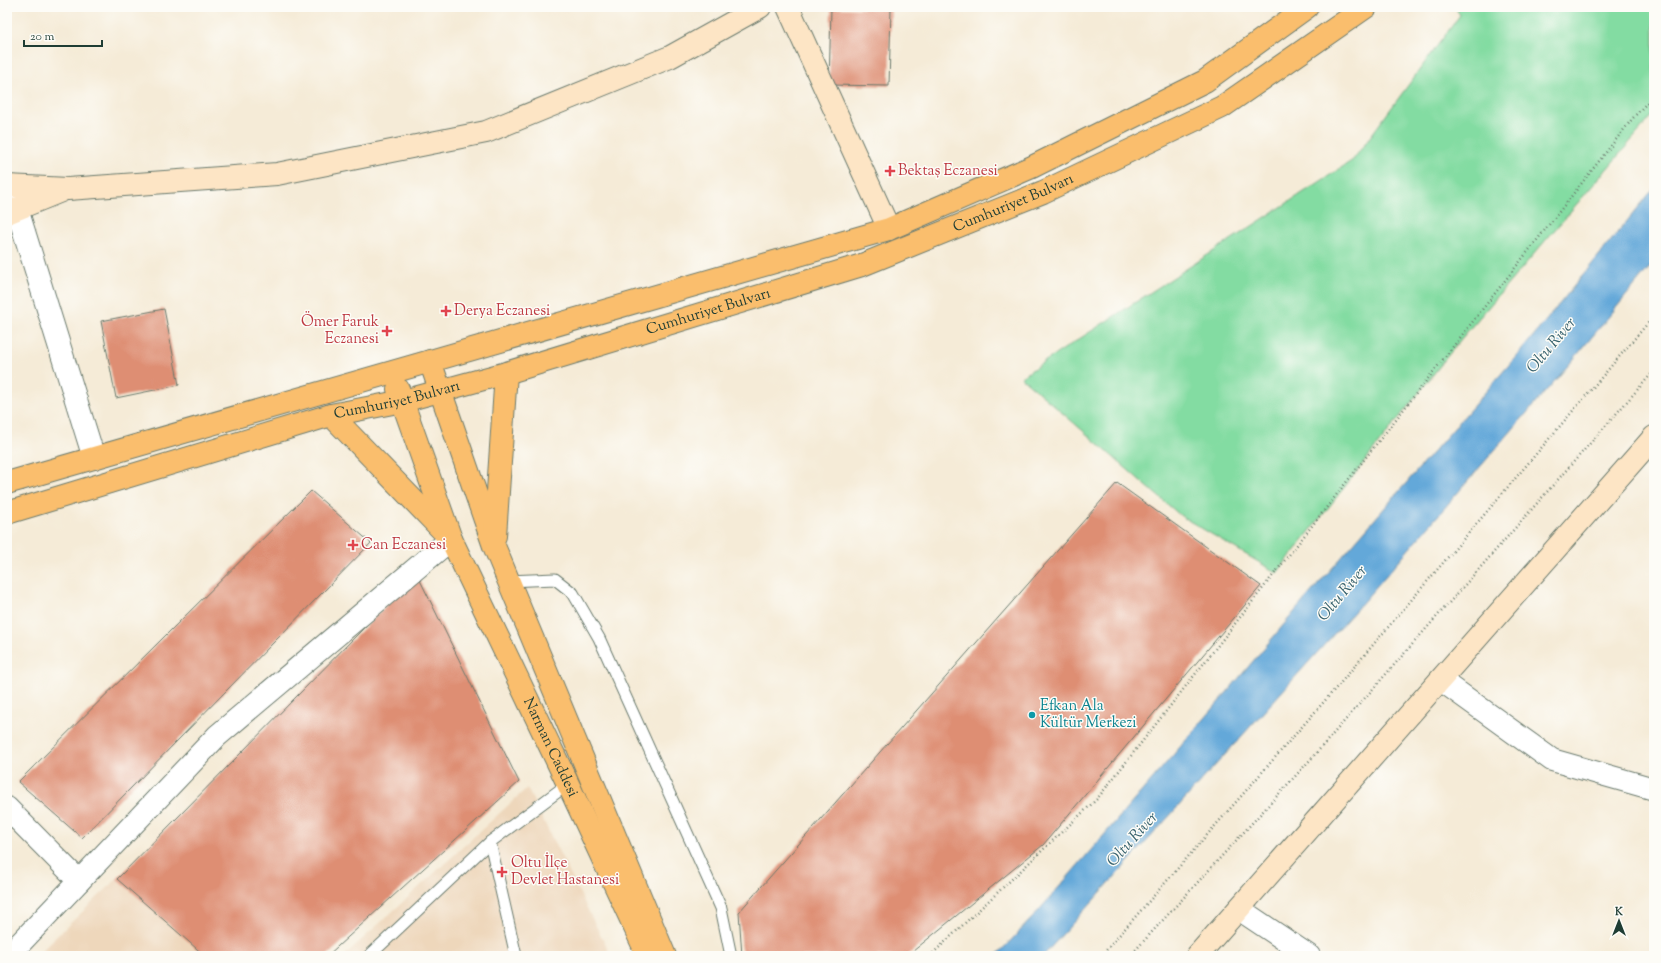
<svg xmlns="http://www.w3.org/2000/svg" width="1661" height="963" font-family="'Sorts Mill Goudy',serif">
<style>
.built{fill:#eed7bb}
.green{fill:#83dca2;stroke:#518c6b}
.water{fill:#64a8d9;stroke:#427286}
.building{fill:#de8e73}
.lines{fill:none;stroke-linecap:round;stroke-linejoin:round}
.lane-casing{stroke:#6a7a6d;stroke-width:13}
.street-casing{stroke:#6a7a6d;stroke-width:24}
.secondary-casing{stroke:#6a7a6d;stroke-width:24}
.primary-casing{stroke:#6a7a6d;stroke-width:24}
.path{stroke:#6a7a6d;stroke-width:2.5;stroke-dasharray:1 3;stroke-linecap:butt}
.lane{stroke:#fff;stroke-width:11}
.street{stroke:#fff;stroke-width:22}
.secondary{stroke:#fde5c5;stroke-width:22}
.primary{stroke:#fabe6d;stroke-width:22}
.health-dot{fill:#e0444e;stroke:#fdfcf7;stroke-width:1.5}
.culture-dot{fill:#0f9aa8;stroke:#fdfcf7;stroke-width:1.5}
.labels{text-anchor:middle;dominant-baseline:central;stroke-width:3;stroke-linejoin:round;paint-order:stroke}
.health-label{font-size:15px;fill:#be3a42;stroke:#fdfcf7;text-anchor:start}
.street-label{font-size:15px;fill:#1f3d34;stroke:#fdfcf7}
.culture-label{font-size:15px;fill:#0d838f;stroke:#fdfcf7;text-anchor:start}
.water-label{font-size:16px;font-style:italic;fill:#37626e;stroke:#fdfcf7}
</style>
<rect width="100%" height="100%" fill="#fdfcf7"/>
<filter id="ink" filterUnits="userSpaceOnUse"><feTurbulence type="fractalNoise" baseFrequency=".025" numOctaves="2"/><feDisplacementMap in="SourceGraphic" scale="8" xChannelSelector="R" yChannelSelector="G"/><feConvolveMatrix kernelMatrix="1 2 1 2 8 2 1 2 1" color-interpolation-filters="sRGB"/></filter>
<filter id="wash" filterUnits="userSpaceOnUse"><feTurbulence type="fractalNoise" baseFrequency=".012" numOctaves="4" result="noise"/><feDisplacementMap in="SourceGraphic" scale="16" xChannelSelector="R" yChannelSelector="G"/><feGaussianBlur stdDeviation="0.9" result="paint"/><feColorMatrix in="noise" values="0 0 0 0 0 0 0 0 0 0 0 0 0 0 0 0 0 1.4 0 .05"/><feComposite in="paint" operator="in"/></filter>
<g filter="url(#wash)">
<rect width="100%" height="100%" fill="#f5ebd7"/>
<g class="built">
<path d="M527 788 611 956H344Z"/>
<path d="M117 879 210 956H36Z"/>
</g>
<path class="green" d="M1455 7H1654V114L1461 339 1277 573 1181 516 1021 377 1353 160 1460 15Z"/>
<path class="water" d="M1654 188V262L1572 361 1363 602 1043 956H996L1034 916 1212 710 1301 604 1521 351Z"/>
<g id="blocks">
<g class="building">
<path d="M831 8 891 9 889 86 829 85Z"/>
<path d="M164 309 179 385 116 398 101 321Z"/>
<path d="M1117 483 1261 586 1043 845 907 956H742L739 912Z"/>
<path d="M311 491 371 543 82 838 18 782Z"/>
<path d="M417 574 519 782 327 956H205L117 879Z"/>
</g>
</g>
</g>
<g filter="url(#ink)">
<use href="#blocks" fill-opacity="0" stroke="#6a7a6d" stroke-width="1"/>
<g class="lines">
<defs>
<g id="lane">
<path d="M508 581 555 579 573 593 599 638 721 908 731 956"/>
<path d="M490 842 516 956"/>
<path d="M369 956 490 842 568 784"/>
</g>
<g id="street">
<path d="M7 191 17 209 94 458"/>
<path d="M1441 680 1552 760 1654 789"/>
<path d="M7 808 79 881"/>
<path d="M1239 909 1309 956"/>
<path d="M8 956 217 736 451 539"/>
</g>
<g id="secondary">
<path d="M788 7 889 229"/>
<path d="M7 186 68 189 277 174 486 132 670 57 760 7"/>
<path d="M7 213 61 191"/>
<path d="M1197 956 1654 437"/>
</g>
<g id="primary">
<path d="M430 361 494 546 665 956"/>
<path id="s1" d="M398 389 451 539 568 784 648 956"/>
<path d="M331 415 446 534"/>
<path d="M7 483 889 229 1032 167 1205 81 1307 7"/>
<path id="s2" d="M7 513 331 415 403 401 506 373 862 265 1043 192 1222 107 1366 7"/>
<path d="M495 536 506 373"/>
</g>
</defs>
<use href="#lane" class="lane-casing"/>
<use href="#street" class="street-casing"/>
<use href="#secondary" class="secondary-casing"/>
<use href="#primary" class="primary-casing"/>
<g class="path">
<path d="M930 956 1097 799 1633 118 1654 95"/>
<path d="M1101 956 1343 680 1654 316"/>
<path d="M1130 956 1311 759 1654 371"/>
</g>
<use href="#lane" class="lane"/>
<use href="#street" class="street"/>
<use href="#secondary" class="secondary"/>
<use href="#primary" class="primary"/>
</g>
</g>
<g class="health-dot">
<path d="M888 165h4v4h4v4h-4v4h-4v-4h-4v-4h4z"/>
<path d="M444 305h4v4h4v4h-4v4h-4v-4h-4v-4h4z"/>
<path d="M385 325h4v4h4v4h-4v4h-4v-4h-4v-4h4z"/>
<path d="M351 539h4v4h4v4h-4v4h-4v-4h-4v-4h4z"/>
<path d="M500 866h4v4h4v4h-4v4h-4v-4h-4v-4h4z"/>
</g>
<circle class="culture-dot" cx="1032" cy="715" r="4"/>
<g class="labels">
<g class="health-label">
<text x="898" y="171">Bektaş Eczanesi</text>
<text x="454" y="311">Derya Eczanesi</text>
<text x="379" y="322" text-anchor="end">Ömer Faruk<tspan x="379" dy="17">Eczanesi</tspan></text>
<text x="361" y="545">Can Eczanesi</text>
<text x="511" y="863">Oltu İlçe<tspan x="511" dy="17">Devlet Hastanesi</tspan></text>
</g>
<g class="street-label">
<text stroke="none"><textPath href="#s2" startOffset="1054">Cumhuriyet Bulvarı</textPath></text>
<text stroke="none"><textPath href="#s2" startOffset="730">Cumhuriyet Bulvarı</textPath></text>
<text stroke="none"><textPath href="#s2" startOffset="406">Cumhuriyet Bulvarı</textPath></text>
<text stroke="none"><textPath href="#s1" startOffset="390">Narman Caddesi</textPath></text>
</g>
<g class="culture-label">
<text x="1040" y="706">Efkan Ala<tspan x="1040" dy="17">Kültür Merkezi</tspan></text>
</g>
<g class="water-label">
<text transform="translate(1552 346) rotate(-50)">Oltu River</text>
<text transform="translate(1343 594) rotate(-50)">Oltu River</text>
<text transform="translate(1133 840) rotate(-48)">Oltu River</text>
</g>
</g>
<rect width="1661" height="963" fill="none" stroke="#fdfcf7" stroke-width="24"/>
<g transform="translate(1619 921)" stroke="#fdfcf7" stroke-width="3" paint-order="stroke">
<path d="M0-3L7 15L0 10L-7 15Z" fill="#1f3d34"/>
<text y="-6" font-size="11" font-weight="bold" text-anchor="middle" fill="#1f3d34">K</text>
</g>
<path d="M24 40v6h78v-6" fill="none" stroke="#1f3d34" stroke-width="2"/>
<text x="30" y="40" font-size="12" fill="#1f3d34" stroke="#fdfcf7" stroke-width="3" paint-order="stroke">20 m</text>
</svg>
